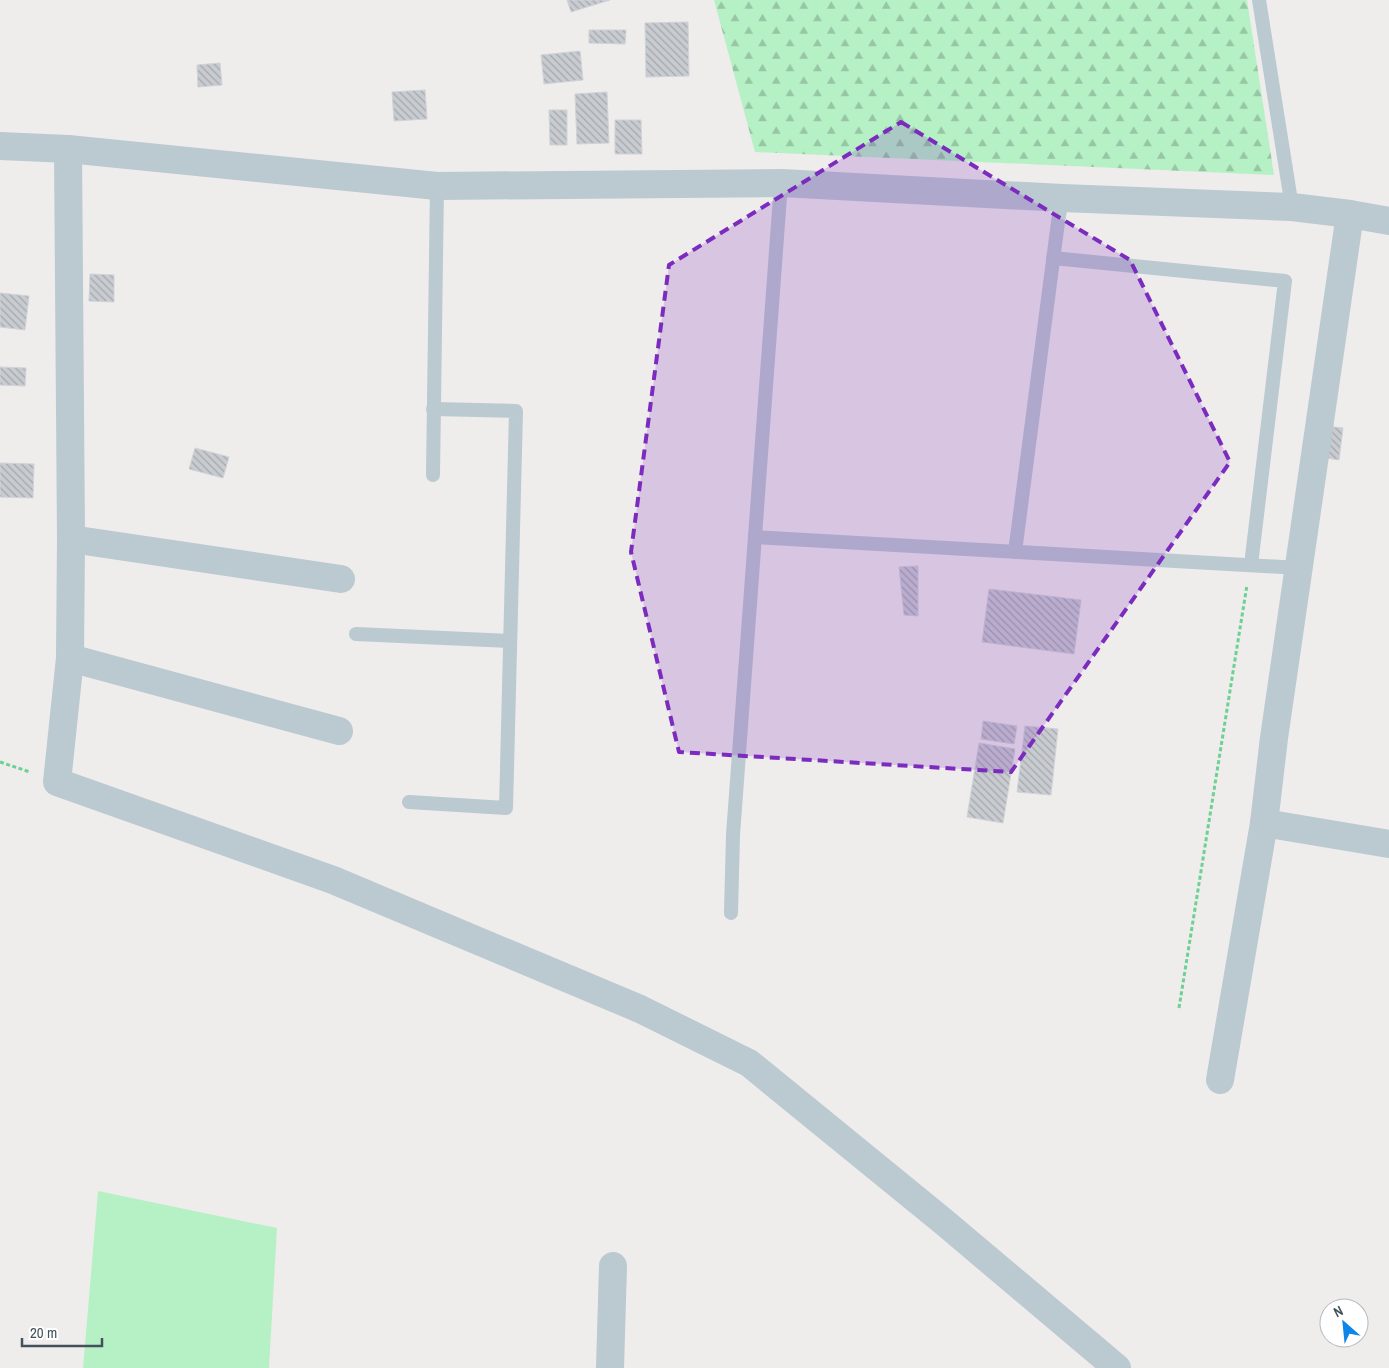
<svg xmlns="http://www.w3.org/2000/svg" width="1389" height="1368" font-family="'Archivo Narrow',sans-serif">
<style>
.green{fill:#b6f1c6}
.forest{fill:url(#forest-firs)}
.building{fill:url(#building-back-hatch);stroke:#cfd3d8}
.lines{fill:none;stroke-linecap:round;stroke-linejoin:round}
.path{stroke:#6cd193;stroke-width:3;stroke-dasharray:4 2.5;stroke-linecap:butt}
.service{stroke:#bbc9d0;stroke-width:14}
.minor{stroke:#bbc9d0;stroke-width:28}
.marked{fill:#7b2cbf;fill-opacity:0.2;stroke:#7b2cbf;stroke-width:4;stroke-dasharray:10 6;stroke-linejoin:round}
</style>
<defs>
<pattern id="forest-firs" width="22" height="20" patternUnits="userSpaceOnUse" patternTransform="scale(1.25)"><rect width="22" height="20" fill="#b6f1c6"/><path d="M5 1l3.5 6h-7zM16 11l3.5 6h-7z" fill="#96c6a4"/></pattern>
<pattern id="building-back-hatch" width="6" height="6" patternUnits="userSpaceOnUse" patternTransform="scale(1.25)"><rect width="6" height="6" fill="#c8ccd1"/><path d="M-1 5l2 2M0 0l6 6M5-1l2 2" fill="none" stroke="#a4a8ad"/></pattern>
</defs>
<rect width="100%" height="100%" fill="#efecec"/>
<path class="green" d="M98 1191 277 1228 269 1368H83Z"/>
<path class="forest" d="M714 0H1247L1274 175 755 152Z"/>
<g class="building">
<path d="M567 0H610L571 12Z"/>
<path d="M688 22 689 76 646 77 645 23Z"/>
<path d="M589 30H626L625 44 589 43Z"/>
<path d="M580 51 583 80 544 84 541 55Z"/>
<path d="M220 63 222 85 198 87 197 65Z"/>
<path d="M425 90 427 119 394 121 392 92Z"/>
<path d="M607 92 609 143 577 144 575 94Z"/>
<path d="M549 110H567V145H550Z"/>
<path d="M615 120H641L642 154H615Z"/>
<path d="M90 274 114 275V302L89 301Z"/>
<path d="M0 293 29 296 25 330 0 327Z"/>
<path d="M0 367 26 368 25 386 0 385Z"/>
<path d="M1325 426 1343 428 1339 460 1320 457Z"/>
<path d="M195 448 229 457 223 478 189 469Z"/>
<path d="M0 463 34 464 33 498 0 497Z"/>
<path d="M918 566V616L904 615 899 567Z"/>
<path d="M989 589 1081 600 1074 654 982 642Z"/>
<path d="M983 721 1017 726 1014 744 981 739Z"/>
<path d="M1025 726 1058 729 1051 795 1017 792Z"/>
<path d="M979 743 1015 749 1003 823 967 817Z"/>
</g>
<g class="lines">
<g class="path">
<path d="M0 762 30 772"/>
<path d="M1179 1008 1247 585"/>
</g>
<g class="service">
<path d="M1259 0 1292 207"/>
<path d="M1053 258 1285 281 1251 565"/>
<path d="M433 475 437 186"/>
<path d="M755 537 1299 568"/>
<path d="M1015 552 1058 222 1062 198"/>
<path d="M356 634 510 641"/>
<path d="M409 802 506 808 516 411 433 409"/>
<path d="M731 913 733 835 781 183"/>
</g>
<g class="minor">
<path d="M0 146 68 149 437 186 781 183 1062 198 1292 207 1350 214 1389 221"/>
<path d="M68 149 71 539 70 658 57 782 333 880 640 1009 749 1063 944 1222 1117 1368"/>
<path d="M71 539 341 579"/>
<path d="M70 658 339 731"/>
<path d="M1264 823 1389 844"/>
<path d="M1220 1080 1264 823 1274 738 1350 214"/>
<path d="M610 1368 613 1266"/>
</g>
</g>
<path class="marked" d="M901 122 1130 260 1230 462 1011 772 679 752 631 552 669 265Z"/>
<g transform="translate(1344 1323) rotate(333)"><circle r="24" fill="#ffffff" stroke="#b4babd"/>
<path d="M0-4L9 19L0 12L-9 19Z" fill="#0d86e7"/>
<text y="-8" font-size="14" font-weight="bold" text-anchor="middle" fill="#43525a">N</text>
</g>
<path d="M22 1338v8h80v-8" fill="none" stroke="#43525a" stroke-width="2.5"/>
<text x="30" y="1338" font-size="15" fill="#43525a" stroke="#ffffff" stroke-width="4" paint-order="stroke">20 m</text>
</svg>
